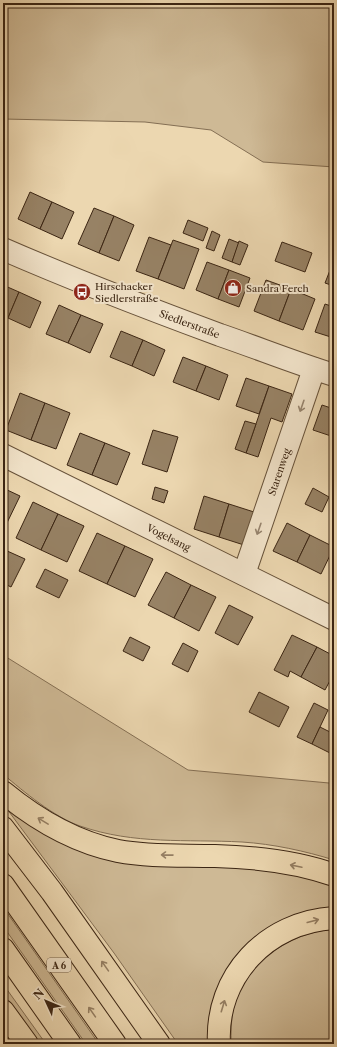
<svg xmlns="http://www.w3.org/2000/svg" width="337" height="1047" font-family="'Libre Caslon Text',serif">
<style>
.green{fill:#ceb995;stroke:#846f54}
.building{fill:#978265;stroke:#3b2513}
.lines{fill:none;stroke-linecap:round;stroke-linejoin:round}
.minor-casing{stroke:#67523a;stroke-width:24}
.motorway-casing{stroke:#3b2513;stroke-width:24}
.minor{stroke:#f3e5cc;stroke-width:22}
.motorway{stroke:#ecd7b0;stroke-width:22}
.oneway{stroke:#978570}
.oneway2{stroke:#947e62}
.labels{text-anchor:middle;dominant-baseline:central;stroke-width:4;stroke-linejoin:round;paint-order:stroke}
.shield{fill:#f3e5cc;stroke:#725f4a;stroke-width:1}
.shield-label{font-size:9px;font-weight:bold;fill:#3b2513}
.poi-label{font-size:10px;fill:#3b2513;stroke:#f3e5cc;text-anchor:start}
.street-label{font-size:10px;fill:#3b2513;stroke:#f3e5cc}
</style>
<rect width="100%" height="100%" fill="#ecd7b0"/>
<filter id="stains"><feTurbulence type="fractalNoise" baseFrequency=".005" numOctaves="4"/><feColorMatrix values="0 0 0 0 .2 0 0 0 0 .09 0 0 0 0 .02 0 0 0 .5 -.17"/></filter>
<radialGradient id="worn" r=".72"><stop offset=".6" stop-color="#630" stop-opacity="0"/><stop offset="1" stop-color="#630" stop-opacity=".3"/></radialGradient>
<g class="green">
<path d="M3 3H334V167L263 162 211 130 145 122 3 119Z"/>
<path d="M3 655 188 770 329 783 334 785V860C305 851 273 844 242 842 186 839 135 845 80 826 54 817 24 792 3 774Z"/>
<path d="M4 805 45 831 247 863 334 883V909L267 929 211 1044H178L114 953Z"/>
<path d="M3 907 99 1044H86L3 926Z"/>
<path d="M334 929V1044H231C231 1033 231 1021 233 1010 244 963 288 933 334 929Z"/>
<path d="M3 984 46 1044H34L3 999Z"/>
</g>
<g class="building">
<path d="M30 192 52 202 40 229 18 219Z"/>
<path d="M52 202 74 212 62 239 40 229Z"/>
<path d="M94 208 114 216 99 253 78 244Z"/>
<path d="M114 216 134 225 119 261 99 253Z"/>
<path d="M188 220 208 228 203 241 183 233Z"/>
<path d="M212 231 220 235 214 251 206 248Z"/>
<path d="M149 237 171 245 158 279 136 271Z"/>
<path d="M229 239 239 243 232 262 222 258Z"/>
<path d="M173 240 199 249 184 289 158 279Z"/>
<path d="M239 241 248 245 240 265 232 262Z"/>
<path d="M282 242 312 253 305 272 275 261Z"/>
<path d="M334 260V286L325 283Z"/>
<path d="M207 262 229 270 218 299 196 290Z"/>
<path d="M229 270 250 278 239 307 218 299Z"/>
<path d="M266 280 291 289 279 321 254 311Z"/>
<path d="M3 285 19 292 8 318 3 316Z"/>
<path d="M291 289 315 299 303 330 279 321Z"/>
<path d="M19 292 41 302 30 328 8 318Z"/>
<path d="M325 304 334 307V338L315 332Z"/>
<path d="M59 305 81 315 68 343 46 334Z"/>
<path d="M81 315 103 324 90 353 68 343Z"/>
<path d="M121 331 143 340 132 366 110 357Z"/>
<path d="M143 340 165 350 154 376 132 366Z"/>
<path d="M183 357 206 366 196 391 173 382Z"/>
<path d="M206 366 228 375 219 400 196 391Z"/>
<path d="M246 378 269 386 259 414 236 406Z"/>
<path d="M269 386 292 394 282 422 271 418 258 457 246 453Z"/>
<path d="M20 393 45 403 31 440 6 430Z"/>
<path d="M45 403 70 413 56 449 31 440Z"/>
<path d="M322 405 334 409V437L313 430Z"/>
<path d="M245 421 256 424 246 453 235 449Z"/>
<path d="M153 430 178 437 167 472 142 464Z"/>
<path d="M80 433 105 443 92 475 67 465Z"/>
<path d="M105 443 130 453 117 485 92 475Z"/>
<path d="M155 487 168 491 164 503 152 499Z"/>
<path d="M3 488 20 496 5 527H3Z"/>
<path d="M313 488 329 497 322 512 305 504Z"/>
<path d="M204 496 229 504 219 537 194 529Z"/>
<path d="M33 502 58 514 41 550 16 538Z"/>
<path d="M229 504 254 512 244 545 219 537Z"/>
<path d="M58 514 84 526 67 562 41 550Z"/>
<path d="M287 523 310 535 297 562 273 551Z"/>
<path d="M97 533 125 546 107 584 79 571Z"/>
<path d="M310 535 334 547 321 574 297 562Z"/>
<path d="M125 546 153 559 135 597 107 584Z"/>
<path d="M5 550 25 559 11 587 3 583V554Z"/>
<path d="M45 569 68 580 59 598 36 587Z"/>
<path d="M166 572 191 585 174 618 148 605Z"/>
<path d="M191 585 216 597 199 631 174 618Z"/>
<path d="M229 605 253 617 238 645 215 633Z"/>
<path d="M292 635 317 647 301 677 290 671 288 677 274 670Z"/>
<path d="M130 637 150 647 143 661 123 651Z"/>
<path d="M183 643 198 651 188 672 172 664Z"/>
<path d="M317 647 334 656V673L325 690 301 677Z"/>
<path d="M259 692 289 707 279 727 249 712Z"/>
<path d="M314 703 328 710 312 744 297 737Z"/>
<path d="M320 727 334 734V755L312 744Z"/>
</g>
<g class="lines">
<defs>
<g id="minor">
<path id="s1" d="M3 249C74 280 147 308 220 335 258 348 295 363 334 375"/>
<path id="s2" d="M3 455 334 619"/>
<path id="s3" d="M244 574 314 369"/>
</g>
<g id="motorway">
<path d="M3 792C37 820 74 842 118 851 150 857 183 855 215 856 253 857 298 862 334 875"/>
<path d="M3 828 52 892 159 1044"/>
<path d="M3 885 115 1044"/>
<path d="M3 949 70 1044"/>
<path d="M3 1011 27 1044"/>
<path d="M219 1044C215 976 267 922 334 918"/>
</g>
</defs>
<use href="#minor" class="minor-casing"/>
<use href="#motorway" class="motorway-casing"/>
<use href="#minor" class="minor"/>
<use href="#motorway" class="motorway"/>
</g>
<defs><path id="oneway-shaft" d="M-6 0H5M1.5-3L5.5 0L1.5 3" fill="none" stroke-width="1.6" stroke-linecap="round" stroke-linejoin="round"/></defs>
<g class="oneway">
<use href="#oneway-shaft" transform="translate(302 406) rotate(109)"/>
<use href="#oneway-shaft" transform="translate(259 529) rotate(109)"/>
</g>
<g class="oneway2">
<use href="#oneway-shaft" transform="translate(43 821) rotate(-149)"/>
<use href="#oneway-shaft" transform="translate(167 855) rotate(-179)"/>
<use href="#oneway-shaft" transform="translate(296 866) rotate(-168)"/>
<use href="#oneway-shaft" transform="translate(313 921) rotate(-15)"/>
<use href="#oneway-shaft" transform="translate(105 966) rotate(-125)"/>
<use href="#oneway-shaft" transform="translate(223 1006) rotate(-73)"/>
<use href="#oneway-shaft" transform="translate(92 1012) rotate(-125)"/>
</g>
<defs>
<symbol id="shop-disc" viewBox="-11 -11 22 22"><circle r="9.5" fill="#8f2418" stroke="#f3e5cc"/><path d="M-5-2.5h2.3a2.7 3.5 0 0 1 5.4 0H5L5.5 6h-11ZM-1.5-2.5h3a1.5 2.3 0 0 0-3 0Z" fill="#fff"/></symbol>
<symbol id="bus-disc" viewBox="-11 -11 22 22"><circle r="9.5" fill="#8f2418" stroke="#f3e5cc"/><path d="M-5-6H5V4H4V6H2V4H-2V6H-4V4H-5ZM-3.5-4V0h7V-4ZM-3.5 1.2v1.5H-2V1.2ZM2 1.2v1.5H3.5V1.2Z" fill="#fff"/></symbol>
</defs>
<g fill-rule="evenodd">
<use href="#shop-disc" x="223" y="278" width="20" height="20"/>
<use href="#bus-disc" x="72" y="282" width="20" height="20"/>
</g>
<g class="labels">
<rect class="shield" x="47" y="958" width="24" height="14" rx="3"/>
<g class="shield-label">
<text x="59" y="965">A 6</text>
</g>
<g class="poi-label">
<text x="95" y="286">Hirschacker<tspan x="95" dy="12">Siedlerstraße</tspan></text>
<text x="246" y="288">Sandra Ferch</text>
</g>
<g class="street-label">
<text stroke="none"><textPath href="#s1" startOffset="201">Siedlerstraße</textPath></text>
<text stroke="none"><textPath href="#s3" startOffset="108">Starenweg</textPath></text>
<text stroke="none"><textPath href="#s2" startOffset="185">Vogelsang</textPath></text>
</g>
</g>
<rect width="337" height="1047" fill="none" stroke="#ecd7b0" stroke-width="16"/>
<rect x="4" y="4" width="329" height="1039" fill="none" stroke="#3b2513" stroke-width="2"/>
<rect x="8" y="8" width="321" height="1031" fill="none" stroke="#3b2513"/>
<g transform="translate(46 1001) rotate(314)" stroke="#f3e5cc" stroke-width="3" paint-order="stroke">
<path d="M0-3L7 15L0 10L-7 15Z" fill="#3b2513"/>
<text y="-6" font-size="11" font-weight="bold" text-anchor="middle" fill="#3b2513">N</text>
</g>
<rect width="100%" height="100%" filter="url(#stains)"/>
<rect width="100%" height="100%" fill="url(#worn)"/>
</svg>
